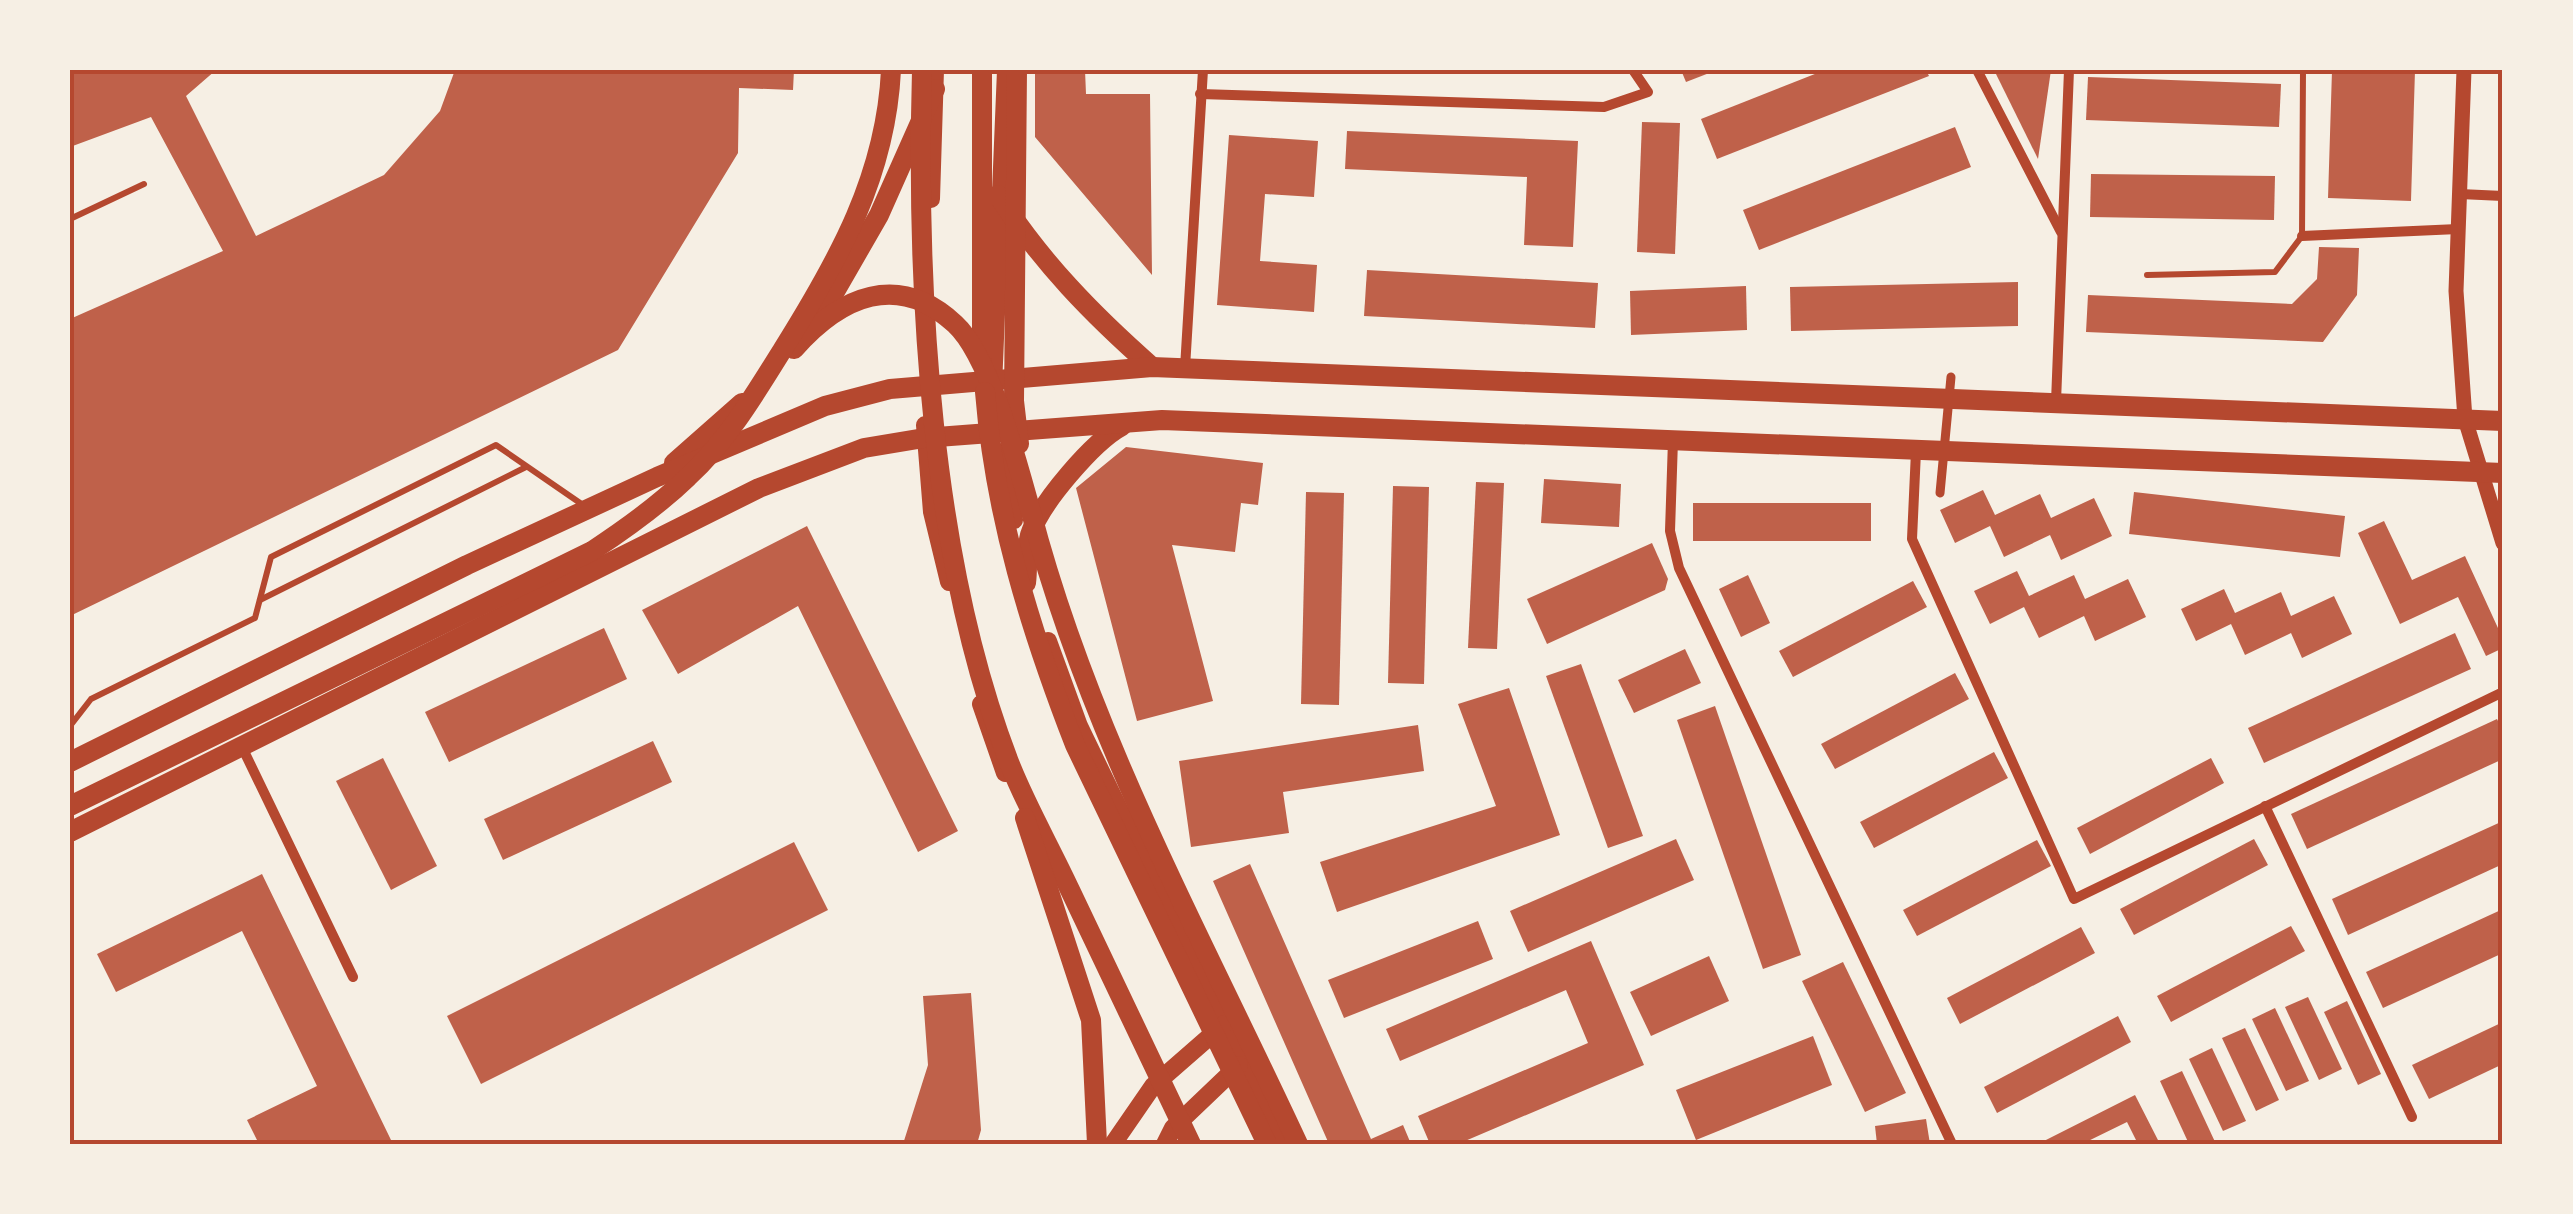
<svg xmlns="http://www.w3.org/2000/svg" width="2573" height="1214" font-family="Manrope,sans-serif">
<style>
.building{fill:#bf614a}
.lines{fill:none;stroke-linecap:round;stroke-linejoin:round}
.service{stroke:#b5482f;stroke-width:6}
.pedestrian{stroke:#b5482f;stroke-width:9}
.minor{stroke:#b5482f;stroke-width:10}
.tertiary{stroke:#b5482f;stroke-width:15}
.secondary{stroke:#b5482f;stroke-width:18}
.primary{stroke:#b5482f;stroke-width:20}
.trunk{stroke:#b5482f;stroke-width:20}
.neatline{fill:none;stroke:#b5482f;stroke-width:4}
</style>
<rect width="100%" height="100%" fill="#f6efe4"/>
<g class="building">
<path d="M70 70H216L186 96 256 236 384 175 440 111 455 70H794L793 90 739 88 738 153 618 350 70 616V319L223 251 151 117 70 147Z"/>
<path d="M1035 70H1085L1086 94H1150L1152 275 1035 137Z"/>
<path d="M1681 70H1717L1686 82Z"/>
<path d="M1825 70H1926L1929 76 1717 159 1701 119Z"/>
<path d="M1994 70H2051L2038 159Z"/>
<path d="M2332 70H2415L2411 201 2328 198Z"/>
<path d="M2088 77 2281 84 2279 127 2086 120Z"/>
<path d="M1642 122 1680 123 1675 254 1637 252Z"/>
<path d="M1955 127 1971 167 1759 250 1743 210Z"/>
<path d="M1347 131 1578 141 1573 247 1524 245 1527 177 1345 169Z"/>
<path d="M1229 135 1318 141 1314 197 1265 194 1260 261 1317 265 1314 312 1217 305Z"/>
<path d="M2091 174 2275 176 2274 220 2090 217Z"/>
<path d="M2319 247 2359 248 2357 295 2323 342 2086 332 2088 295 2292 304 2317 279Z"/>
<path d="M1367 270 1598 283 1595 328 1364 316Z"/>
<path d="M2018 282V326L1791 331 1790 287Z"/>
<path d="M1746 286 1747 330 1631 335 1630 291Z"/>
<path d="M1126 447 1263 463 1258 505 1241 503 1235 552 1172 545 1213 701 1137 721 1076 488Z"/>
<path d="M1544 479 1621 484 1619 527 1541 523Z"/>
<path d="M1476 482 1504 483 1497 649 1468 648Z"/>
<path d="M1393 486 1429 487 1424 684 1388 683Z"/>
<path d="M1983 490 1995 515 2040 494 2051 518 2094 498 2112 536 2061 560 2050 535 2004 557 1990 526 1955 543 1940 510Z"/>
<path d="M1306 492 1344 493 1339 705 1301 704Z"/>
<path d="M2134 492 2345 516 2340 557 2129 534Z"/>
<rect x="1693" y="503" width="178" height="38"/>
<path d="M2384 521 2412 580 2465 556 2503 639V648L2486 656 2458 597 2400 624 2358 533Z"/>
<path d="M807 526 958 831 918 852 798 606 678 674 642 610Z"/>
<path d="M1652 543 1668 579 1665 590 1547 644 1527 599Z"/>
<path d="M2017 571 2029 596 2074 575 2085 599 2128 579 2146 617 2095 641 2084 616 2039 638 2024 607 1990 624 1974 591Z"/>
<path d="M1748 575 1770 623 1741 637 1719 589Z"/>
<path d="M1913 581 1927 607 1793 677 1779 651Z"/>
<path d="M2224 589 2235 613 2281 592 2291 616 2334 596 2352 634 2302 658 2291 633 2245 655 2231 624 2196 641 2181 609Z"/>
<path d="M604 628 627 679 449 762 425 712Z"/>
<path d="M2455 633 2471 669 2264 763 2248 728Z"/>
<path d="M1685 649 1701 683 1634 713 1618 680Z"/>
<path d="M1581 664 1643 836 1608 848 1546 676Z"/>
<path d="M1955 673 1969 699 1835 769 1821 744Z"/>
<path d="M1509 688 1560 835 1337 912 1320 862 1496 806 1458 704Z"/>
<path d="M1715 706 1801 955 1763 969 1677 720Z"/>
<path d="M2497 719 2503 731V759L2307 849 2291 814Z"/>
<path d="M1418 725 1424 771 1283 792 1289 833 1191 847 1179 761Z"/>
<path d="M653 741 672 782 503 860 484 819Z"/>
<path d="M1994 752 2008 778 1874 848 1860 822Z"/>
<path d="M383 758 437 866 391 890 336 781Z"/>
<path d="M2211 758 2224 783 2090 854 2077 828Z"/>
<path d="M2503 821V864L2348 935 2332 899Z"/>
<path d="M1676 839 1694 880 1528 952 1510 911Z"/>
<path d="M2254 839 2268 865 2134 935 2120 909Z"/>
<path d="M2037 840 2051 866 1917 936 1903 910Z"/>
<path d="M794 842 828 910 481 1084 447 1016Z"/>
<path d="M1250 864 1371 1139 1403 1125 1411 1144H1329L1213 881Z"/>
<path d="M262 874 391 1140 382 1144H259L247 1120 317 1086 242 931 116 992 97 954Z"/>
<path d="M2503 909V953L2383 1008 2366 972Z"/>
<path d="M1478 921 1493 959 1344 1018 1328 980Z"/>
<path d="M2291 926 2305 951 2171 1022 2157 996Z"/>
<path d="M2081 927 2095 953 1960 1024 1947 998Z"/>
<path d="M1591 941 1644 1065 1458 1144H1430L1418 1116 1588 1043 1566 990 1400 1061 1386 1029Z"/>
<path d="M1709 956 1729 1001 1651 1036 1630 992Z"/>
<path d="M1843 962 1906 1093 1865 1112 1802 981Z"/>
<path d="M971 993 981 1130 977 1144H903L928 1065 923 996Z"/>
<path d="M2308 997 2342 1069 2319 1080 2285 1007Z"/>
<path d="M2347 1001 2381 1074 2358 1085 2324 1012Z"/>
<path d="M2275 1008 2309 1081 2286 1091 2252 1019Z"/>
<path d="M2118 1016 2131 1042 1997 1113 1984 1087Z"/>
<path d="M2503 1022V1064L2429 1099 2412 1065Z"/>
<path d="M2245 1028 2279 1100 2256 1111 2222 1038Z"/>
<path d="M1813 1036 1832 1085 1696 1140 1676 1090Z"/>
<path d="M2212 1048 2246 1121 2223 1131 2189 1059Z"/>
<path d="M2182 1071 2216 1144H2189L2160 1081Z"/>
<path d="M2135 1095 2160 1144H2138L2127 1122 2082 1144H2038Z"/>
<path d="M1926 1119 1930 1144H1877L1875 1126Z"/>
</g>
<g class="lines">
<g class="service">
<path d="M70 219 144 184"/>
<path d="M2147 275 2275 272 2302 236 2303 70"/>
<path d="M260 600 526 467"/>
<path d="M70 726 91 699 255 618 271 557 496 445 583 505"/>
</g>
<path class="pedestrian" d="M1940 493 1951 377"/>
<g class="minor">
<path d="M1977 70 2061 232"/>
<path d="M1200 94 1604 107 1648 92 1633 70"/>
<path d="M2460 194 2503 196"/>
<path d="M2302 236 2458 229"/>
<path d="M1185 368 1203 70"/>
<path d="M2056 402 2069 70"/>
<path d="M1673 440 1670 531 1679 568 1952 1144"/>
<path d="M1916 451 1912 539 2074 899 2503 692"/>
<path d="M242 747 353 977"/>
<path d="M2265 806 2412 1117"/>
</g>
<path class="tertiary" d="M2464 70 2456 291 2465 419 2503 543"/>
<g class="secondary">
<path d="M931 199 935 70"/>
<path d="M993 387 1006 70"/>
<path d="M925 425 932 512 949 582"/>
<path d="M1002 452 1014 520"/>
<path d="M1048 641 1079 726 1281 1144"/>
<path d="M981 704 1005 773"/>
<path d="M1113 1144 1153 1086 1224 1024"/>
<path d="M1165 1144 1173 1128 1239 1065"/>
</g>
<g class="primary">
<path d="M998 195C1041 262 1093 315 1152 367"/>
<path d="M814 328 879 215 935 89"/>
<path d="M674 463 742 403"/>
<path d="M1026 583C1028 568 1026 549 1030 535 1040 503 1094 441 1122 426"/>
<path d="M70 762 467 565 657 477 825 406 890 389 1152 367 2503 421"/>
<path d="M70 832 759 488 864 448 924 438 1162 420 2503 473"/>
</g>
<g class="trunk">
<path d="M922 70C916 290 930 561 1011 767 1028 809 1051 849 1070 890 1110 975 1151 1059 1191 1144"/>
<path d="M982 70V358"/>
<path d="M1017 70 1014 401 1019 444"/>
<path d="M794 349C841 296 898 271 955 324 990 356 1018 465 1031 512 1089 734 1202 937 1298 1144"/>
<path d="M985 392C995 516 1030 629 1075 745L1267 1144"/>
<path d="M70 806 592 551C627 528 658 506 688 477 727 441 755 394 783 349 838 261 886 176 891 70"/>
<path d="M1025 818 1091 1020 1097 1144"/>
</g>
</g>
<rect width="2573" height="1214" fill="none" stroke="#f6efe4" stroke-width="145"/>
<rect x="72" y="72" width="2428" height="1070" class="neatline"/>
</svg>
